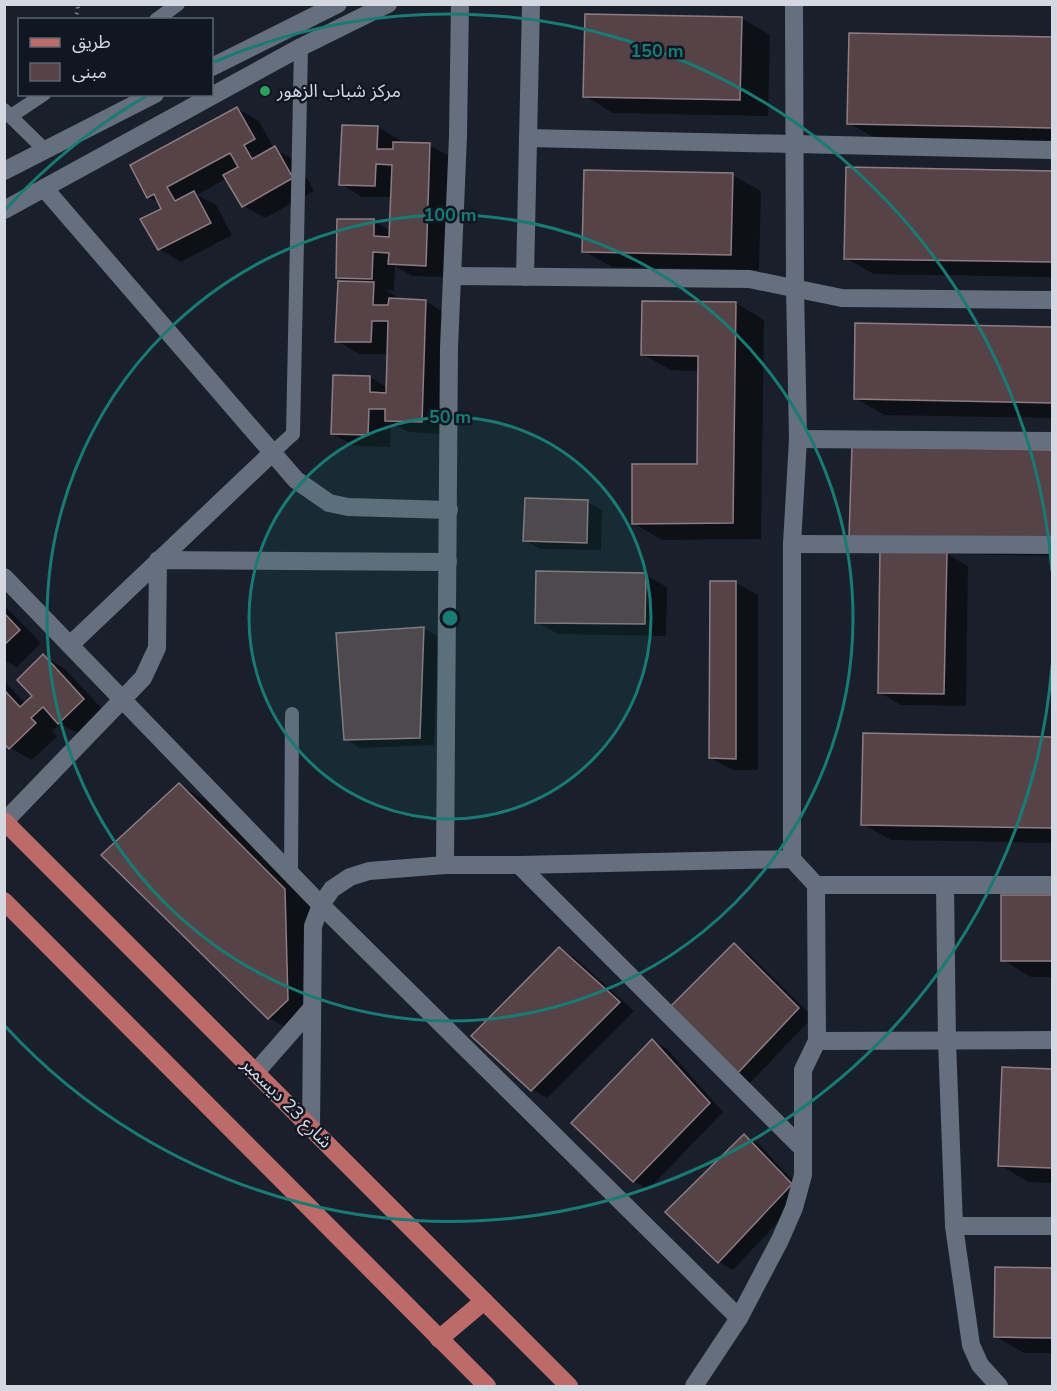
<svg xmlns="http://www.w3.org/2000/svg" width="1057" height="1391" font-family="'Nunito Sans','Noto Sans Arabic',sans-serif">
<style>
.shadow{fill:#0007}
.building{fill:#554348;stroke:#8f7c82;stroke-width:1.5}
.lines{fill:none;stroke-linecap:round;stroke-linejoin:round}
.path{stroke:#767c86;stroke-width:4;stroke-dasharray:1.5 4.5;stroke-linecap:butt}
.lane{stroke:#666f7d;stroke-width:14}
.street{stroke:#666f7d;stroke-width:18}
.secondary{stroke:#666f7d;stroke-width:18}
.primary{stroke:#bc6b6a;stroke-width:18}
.ring{fill:none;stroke:#197b74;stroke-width:3}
.leisure-dot{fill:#2e9e5b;stroke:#101722;stroke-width:2}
.labels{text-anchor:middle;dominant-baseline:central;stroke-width:5;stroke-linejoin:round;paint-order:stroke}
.poi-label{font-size:18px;fill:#d4d9e1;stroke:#101722;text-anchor:start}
.street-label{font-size:18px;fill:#d4d9e1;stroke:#101722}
.centre{fill:#197b74;stroke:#101722;stroke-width:3}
.ring-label{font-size:18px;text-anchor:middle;font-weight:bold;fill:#197b74;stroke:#101722;stroke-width:5;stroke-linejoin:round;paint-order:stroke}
</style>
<rect width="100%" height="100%" fill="#19202c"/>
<g class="shadow">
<path d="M741 18 770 35 768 116 613 113 585 96Z"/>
<path d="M851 35 1052 38V143L878 140 849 123Z"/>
<path d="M237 108 259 121 274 149 297 161 314 191 265 218 243 206 227 178 197 195 216 205 232 235 181 262 159 249 163 209 160 203 148 197Z"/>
<path d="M378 127 400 140 399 144 429 145 451 157 447 277 412 276 395 266 394 291 386 290 396 296V300L425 301 447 314 443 434 408 432 391 423 390 447 355 446 333 434 370 377 387 388 388 354H359L337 341 347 283 337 277 374 221 391 231 393 197H362L341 184Z"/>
<path d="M847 169 1052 172V277L874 274 845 258Z"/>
<path d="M732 175 761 191 759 270 612 267 584 251Z"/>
<path d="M736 303 764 320 761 539 662 540 633 523 698 465 699 371 671 370 642 354Z"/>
<path d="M857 325 1052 328V418L884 415 855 398Z"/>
<path d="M853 448 1052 451V556L947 554 968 566 966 706 901 705 879 692 881 553Z"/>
<path d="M588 502 602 510 601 550 540 549 525 540Z"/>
<path d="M645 575 667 587 666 636 558 634 536 622Z"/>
<path d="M711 583H736L758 595V770H733L711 758Z"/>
<path d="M4 605 41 643 17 667 4 660Z"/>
<path d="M424 628 439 637 434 745 360 748 345 739 338 634Z"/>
<path d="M43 656 65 669 105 712 81 735 60 724 52 731 57 736 32 760 10 748 4 742V681L26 704 34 696Z"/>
<path d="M865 735 1052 738V843L891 840 863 824Z"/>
<path d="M179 785 207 801 314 907 316 1016 297 1034 269 1018Z"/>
<path d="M1003 897H1052V977H1031L1003 960Z"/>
<path d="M734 945 748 953 813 1017 750 1083 736 1075Z"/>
<path d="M559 949 574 957 634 1011 547 1098 532 1089Z"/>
<path d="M653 1041 667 1049 723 1112 648 1190 634 1181Z"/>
<path d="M1004 1069 1052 1070V1183L1028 1182 1000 1165Z"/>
<path d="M745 1136 759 1144 805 1193 733 1270 719 1262Z"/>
<path d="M997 1268 1052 1269V1353H1024L995 1336Z"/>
</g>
<g class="building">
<path d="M585 14 742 17 740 100 583 97Z"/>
<path d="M849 33 1052 37V128L847 124Z"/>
<path d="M237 107 255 139 244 145 252 159 275 146 293 178 242 207 223 175 238 167 230 153 167 187 175 201 194 191 211 223 158 250 140 219 161 209 154 194 147 198 130 165Z"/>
<path d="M342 125 378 126 377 149H393V142L430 143 426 266 388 264 389 253 373 252 372 279 336 278 337 219H374V236L389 237 392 165 376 164 375 186 339 185Z"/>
<path d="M846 167 1052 171V262L844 259Z"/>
<path d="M584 170 733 173 731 255 582 252Z"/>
<path d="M338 281 374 282 373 305H388L389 298 426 300 422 422 385 421V409H369L368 435 331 434 333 375 370 376V392L386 393 388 321H372L371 342H335Z"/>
<path d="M642 301 736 302 733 523 632 524V464H697L698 356 641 355Z"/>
<path d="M855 323 1052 327V403L854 399Z"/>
<path d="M852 446 1052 450V541L849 537Z"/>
<path d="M525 498 588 500 587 543 523 541Z"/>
<path d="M880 551 947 552 944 694 878 693Z"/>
<path d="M536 571 646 573 645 624 535 623Z"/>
<path d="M710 581H736V759L709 758Z"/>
<path d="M4 613 20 630 4 645Z"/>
<path d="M424 627 420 738 344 740 336 633Z"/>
<path d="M43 654 84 699 58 724 43 707 31 718 36 723 9 749 4 744V690L20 707 32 696 17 680Z"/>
<path d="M863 733 1052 737V828L861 825Z"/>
<path d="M179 783 285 889 288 1000 268 1019 101 855Z"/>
<rect x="1001" y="895" width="51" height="66"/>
<path d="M734 943 799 1008 735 1076 668 1009Z"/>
<path d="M559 947 620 1002 531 1091 471 1036Z"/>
<path d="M652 1039 710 1103 633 1182 571 1123Z"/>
<path d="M1002 1067 1052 1069V1168L998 1166Z"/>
<path d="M744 1134 792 1184 718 1263 665 1212Z"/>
<path d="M995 1267 1052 1268V1338L994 1337Z"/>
</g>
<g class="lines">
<path class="path" d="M75 20 78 9 77 4"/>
<g class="lane">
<path d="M156 20 178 4"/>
<path d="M4 110 44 149"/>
<path d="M11 116 44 94"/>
<path d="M272 453 293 434 301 47"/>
<path d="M291 874 292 714"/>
</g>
<g class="street">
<path d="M528 138 1052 150"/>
<path d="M44 188 296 480 329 503 348 507 449 510"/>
<path d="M452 276 749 279 842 298 1052 300"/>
<path d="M525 277 531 4"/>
<path d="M798 439 1052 441"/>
<path d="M792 544 1052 545"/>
<path d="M4 577 321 905 739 1318"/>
<path d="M70 645 272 453"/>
<path d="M5 821 143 678 157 648 158 560 448 562"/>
<path d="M445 865 449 348 458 136 460 4"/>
<path d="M519 865 803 1149"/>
<path d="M816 885H1052"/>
<path d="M945 885 947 1041 954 1226H1052"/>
<path d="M817 1041 1052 1040"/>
<path d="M256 1072 312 1008"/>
<path d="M311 1127 313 926 321 905 332 889 350 877 369 871 445 865H519L792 859"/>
<path d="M954 1226 971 1345 980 1365 999 1386"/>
<path d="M694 1386 739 1318 780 1240 794 1208 803 1175V1070L817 1041 816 885 792 859V544L798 439 795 288 794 4"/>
</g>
<g class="secondary">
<path d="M212 67 338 4"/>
<path d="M4 171 155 94"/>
<path d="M4 210 301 47 388 4"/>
</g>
<g class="primary">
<path d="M4 821 569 1386"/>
<path d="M4 901 487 1386"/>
<path d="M439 1339 484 1301"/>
</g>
</g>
<circle cx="450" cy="618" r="201" fill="#197b74" fill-opacity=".12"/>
<g class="ring">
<circle cx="450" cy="618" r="201"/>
<circle cx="450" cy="618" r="403"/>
<path d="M1052 665A604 604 0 0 1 5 1026M5 210A604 604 0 0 1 148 95M214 62A604 604 0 0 1 1052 571"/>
</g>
<circle class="leisure-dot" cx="265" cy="91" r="6"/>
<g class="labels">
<g class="poi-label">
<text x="277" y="91">مركز شباب الزهور</text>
</g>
<g class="street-label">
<text transform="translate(287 1103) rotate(45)">شارع 23 ديسمبر</text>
</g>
</g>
<circle cx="450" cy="618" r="9" class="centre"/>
<g class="ring-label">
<text x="657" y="57">150 m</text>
<text x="450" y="221">100 m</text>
<text x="450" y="423">50 m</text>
</g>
<rect width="1057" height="1391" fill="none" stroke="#d4d9e1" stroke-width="12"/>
<rect x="18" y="18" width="195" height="78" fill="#101722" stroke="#5e656e" stroke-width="1.5"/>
<rect x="30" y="38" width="30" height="9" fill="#bc6b6a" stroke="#5e656e" stroke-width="1.5"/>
<text x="72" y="48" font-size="18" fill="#d4d9e1">طريق</text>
<rect x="30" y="63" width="30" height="18" fill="#554348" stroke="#5e656e" stroke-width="1.5"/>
<text x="72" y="78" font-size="18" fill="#d4d9e1">مبنى</text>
</svg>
